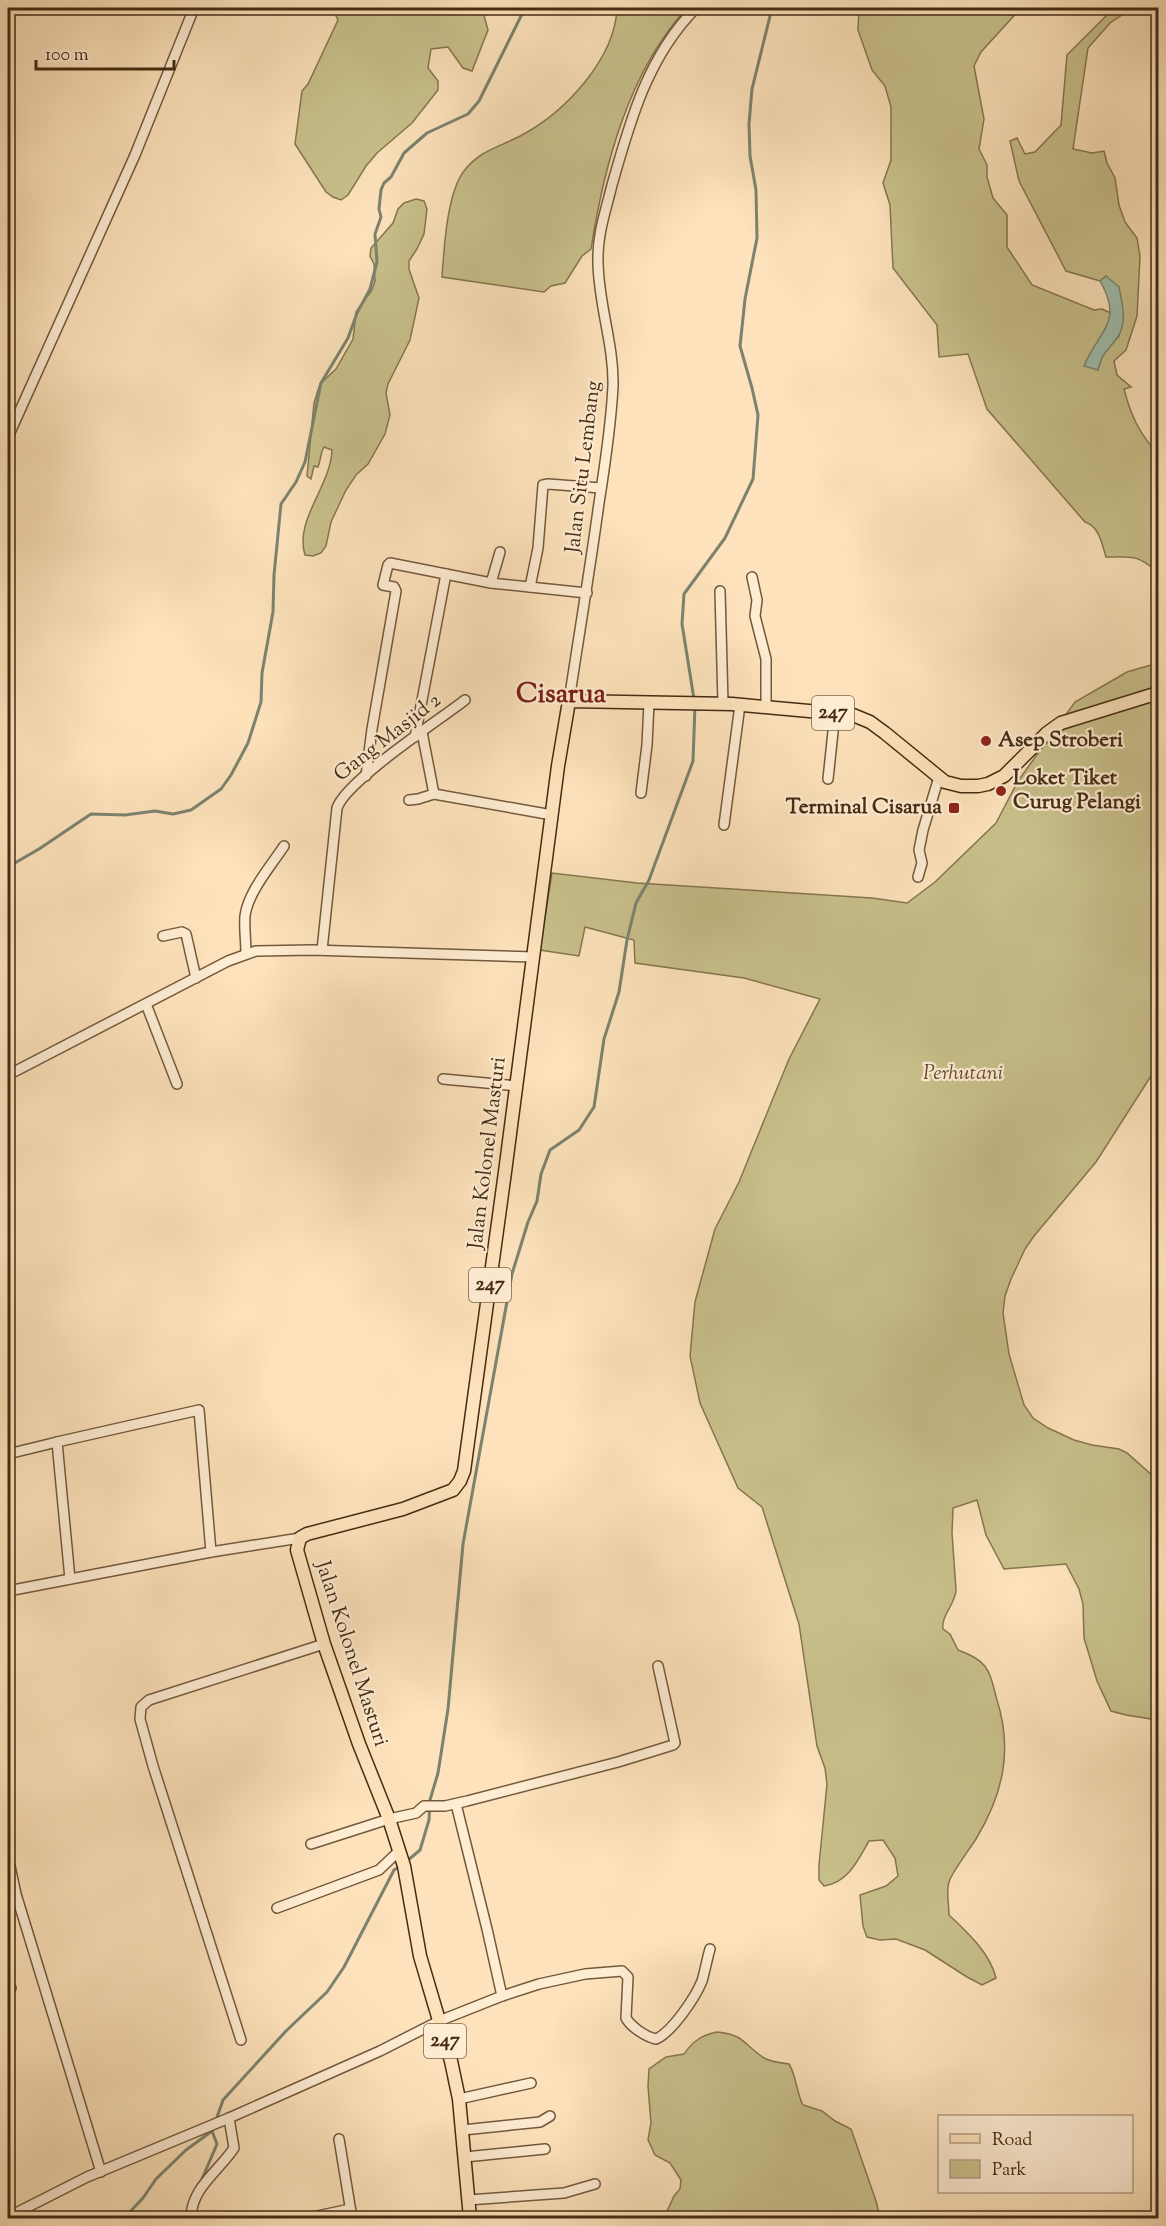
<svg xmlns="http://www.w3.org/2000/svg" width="1166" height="2226" font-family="'Sorts Mill Goudy',serif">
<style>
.green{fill:#c8c08b;stroke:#86764e;stroke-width:1.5}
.water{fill:#9fbead;stroke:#7b836f;stroke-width:1.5}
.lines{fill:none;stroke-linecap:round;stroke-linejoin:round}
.stream{stroke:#7b836f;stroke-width:3}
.minor-casing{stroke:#73593c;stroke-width:12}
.major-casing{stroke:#452b12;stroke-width:15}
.minor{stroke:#feecd3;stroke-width:9}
.major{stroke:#fde2bb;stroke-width:12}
.poi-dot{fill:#8f2418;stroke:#feecd3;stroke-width:2}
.labels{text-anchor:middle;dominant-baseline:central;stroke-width:4.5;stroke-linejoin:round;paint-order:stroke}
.shield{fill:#feecd3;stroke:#7c654c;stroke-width:1.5}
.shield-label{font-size:20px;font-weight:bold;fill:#452b12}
.street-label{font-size:21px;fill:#452b12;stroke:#feecd3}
.poi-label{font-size:21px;font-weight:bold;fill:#452b12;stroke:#feecd3;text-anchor:start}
.park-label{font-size:21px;font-style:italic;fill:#665030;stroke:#feecd3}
.district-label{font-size:27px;font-weight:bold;fill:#7a1f14;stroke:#feecd3}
</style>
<rect width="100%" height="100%" fill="#fde2bb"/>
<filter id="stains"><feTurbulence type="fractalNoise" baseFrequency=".00333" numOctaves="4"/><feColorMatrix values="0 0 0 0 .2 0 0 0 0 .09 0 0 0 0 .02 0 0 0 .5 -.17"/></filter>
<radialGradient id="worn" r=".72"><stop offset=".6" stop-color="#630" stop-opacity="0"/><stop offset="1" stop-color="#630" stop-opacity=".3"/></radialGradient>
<g class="green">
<path d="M321 8H482L488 30 472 71 463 68 448 47 431 49 428 68 438 81V90L412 123 377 153 366 166 348 195 341 200 333 197 326 192 295 144 302 91 308 84 338 20 334 12Z"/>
<path d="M617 8H687C629 71 604 165 591 249L582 256 565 283 551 286 544 292 442 277C444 248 447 193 464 171 480 150 500 147 522 135 565 112 615 59 617 8Z"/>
<path d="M859 8H1021L981 52 974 66 984 119 979 149 987 165V177L993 198 1007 215V247L1032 285 1094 310 1102 309 1111 313C1108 332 1092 347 1085 365L1098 369 1102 354 1119 336 1106 276 1100 281 1066 271 1019 181 1010 141 1017 138 1025 154 1035 152 1061 125 1067 55 1114 8H1132L1110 23 1088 48 1073 149 1092 153 1104 151 1107 163 1115 178 1119 205 1125 222 1137 238 1140 256 1137 316 1126 350 1114 361 1117 375 1131 387 1124 389C1131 416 1139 433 1158 454V573C1138 554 1132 557 1106 557 1102 544 1099 526 1085 522L987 409 968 354 939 357 937 325 893 268 890 205 883 183 891 160V107L885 86 872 70 858 30Z"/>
<path d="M416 199 424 201 427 209 424 234 417 249 409 261V269L419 298 410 340 388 384 386 393 390 415 385 434 368 464 356 475 346 490 331 522 326 546 321 553 313 556 305 555C294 520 331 486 332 450L324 447C320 454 321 460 318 467L314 466 311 479 307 476 314 403 320 384 336 369 353 339 356 312 372 290 375 281 374 264 370 256 371 248 393 223 398 209 404 203Z"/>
<path d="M1158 663V1065L1096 1162 1034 1236 1025 1249 1011 1279 1005 1296 1003 1313 1009 1354 1024 1405 1033 1418 1048 1428 1074 1440 1092 1445 1119 1449 1127 1453 1154 1477 1158 1485V1720L1126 1715 1111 1711 1097 1681 1084 1638 1083 1604 1079 1589 1066 1564 1004 1569 986 1535 977 1500 953 1508 952 1533 956 1590C955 1605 941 1615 943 1629L950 1634 958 1650C989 1661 989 1670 997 1700 1013 1751 1003 1794 976 1839 969 1850 952 1872 949 1882 946 1891 949 1905 949 1915 967 1932 990 1953 996 1978L982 1985 967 1977 925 1950 896 1939 880 1940 867 1937 863 1926 860 1895 886 1886 898 1876 895 1858 883 1840 869 1841C858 1860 848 1883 824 1886L819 1880V1865L827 1784 825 1768 817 1746 799 1624 762 1507 738 1488 700 1403 690 1356 695 1302 715 1229 739 1182 789 1059 820 999 744 978 635 963 634 940 585 927 579 956 540 950 552 873 637 883 872 898 907 903 935 882 996 823 1018 781 1075 702 1127 672Z"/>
<path d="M717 2032C744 2034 745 2046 764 2058 771 2062 781 2063 789 2064 797 2077 796 2092 803 2105L822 2111 835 2121 851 2129 876 2201 880 2218H664L674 2196 680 2189 681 2180 670 2163 655 2155 648 2140 651 2123 648 2086 649 2069 666 2057 684 2054C693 2041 702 2035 717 2032Z"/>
</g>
<path class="water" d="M1106 276 1119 287C1122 303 1128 323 1117 338 1107 352 1103 351 1098 370L1084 366C1099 330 1124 323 1100 281Z"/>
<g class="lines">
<g class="stream">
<path d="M694 699 682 624 684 594 725 538 753 479 758 415 752 388 740 346 745 299 757 238 756 190 750 156 749 124 752 89 772 8"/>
<path d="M8 867 39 849 91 814 125 815 155 811 173 814 191 810 221 789 231 775 248 743 261 702 262 673 273 612 274 575 281 504 296 482 305 462 321 383 348 338 357 313 370 289 377 262 375 234 381 217 379 209 381 190 384 183 391 177 404 153 427 133 468 114 479 101 525 8"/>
<path d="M407 1861 420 1850 429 1820 430 1800 438 1773 448 1709 463 1544 512 1274 528 1222 537 1201 541 1174 550 1150 579 1130 594 1107 604 1039 619 992 627 940 636 903 649 880 693 761 695 706"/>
<path d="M216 2120 223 2100 286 2031 327 1992 344 1967 394 1870 399 1867"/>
<path d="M202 2179 217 2144 212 2131"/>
<path d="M124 2218 143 2198 156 2179 186 2150 212 2131 214 2127"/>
</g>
<defs>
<g id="minor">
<path d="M8 437 135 155 194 8"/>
<path d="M500 552 491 583 587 593"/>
<path d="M752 577 757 600 755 616 766 659V707"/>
<path d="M530 587 538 548 543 485 548 484 601 488"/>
<path d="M720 591 723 703"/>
<path d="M569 701C579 635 590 569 599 503 605 465 611 426 613 386 614 344 598 303 598 261 597 235 606 210 612 185 630 121 648 56 696 8"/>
<path d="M422 732 434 794"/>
<path d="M415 737 446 574"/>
<path d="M366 776 372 729 396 591 394 587 383 585 388 565 390 563 491 583"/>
<path d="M828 779 835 713"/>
<path d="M641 793 647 745 649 703"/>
<path d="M409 800 418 799 434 794 552 815"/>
<path d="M724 825 740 705"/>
<path d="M918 877 922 863 919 850 923 830 939 777"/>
<path d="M163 936 182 932 186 934 196 978"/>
<path d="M322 950 337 808C346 781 438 721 465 700"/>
<path d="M246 954C246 941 244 928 245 916 248 892 271 866 284 846"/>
<path d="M146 1004 177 1084"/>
<path d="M8 1075 228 961 256 951 312 950 534 957"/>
<path d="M443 1079 517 1086"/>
<path d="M57 1442 199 1410 211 1552"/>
<path d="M8 1454 57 1442 70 1579"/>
<path d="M8 1591 211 1552 300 1538"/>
<path d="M456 1804 487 1929 502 1996"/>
<path d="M311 1844 389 1819 416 1813 424 1806H445L467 1801 618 1762 673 1745 675 1743 658 1666"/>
<path d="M8 1857 16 1894 101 2172"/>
<path d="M277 1908 379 1870 399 1851"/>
<path d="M8 1989 11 1988"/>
<path d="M241 2040 153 1766 140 1719 141 1707 149 1700 324 1644"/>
<path d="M459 2099 531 2083"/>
<path d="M463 2130 540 2122 550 2116"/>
<path d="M339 2139 352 2218"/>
<path d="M465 2157 545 2149"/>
<path d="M468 2200 564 2193 595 2184"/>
<path d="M8 2217 87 2177 229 2118 380 2051 439 2021 502 1996 539 1984 585 1974 622 1971 628 1977 626 2018C631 2027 646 2037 656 2039 672 2032 695 1998 702 1981 705 1971 707 1959 710 1949"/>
<path d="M191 2218C191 2188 219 2171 234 2148L229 2118"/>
<path d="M308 2218 350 2209"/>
</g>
<path id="major" d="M470 2218 459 2099 451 2061 420 1956 404 1866 389 1819 359 1744 324 1644 297 1550 300 1538 307 1534 403 1509 453 1490 460 1481 464 1471 505 1172 558 766 569 701 732 704 853 715 870 722 885 733 945 782 961 786H978L988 784 1004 776 1047 733 1061 723 1158 693"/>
</defs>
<use href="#minor" class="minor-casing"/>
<use href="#major" class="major-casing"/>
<use href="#minor" class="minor"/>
<use href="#major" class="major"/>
</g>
<g class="poi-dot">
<circle cx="986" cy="741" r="6"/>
<circle cx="1001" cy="791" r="6"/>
<rect x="948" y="802" width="12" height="12" rx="3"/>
</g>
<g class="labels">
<g class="shield">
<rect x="812" y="696" width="42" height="34" rx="4.5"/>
<rect x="469" y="1268" width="42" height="34" rx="4.5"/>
<rect x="424" y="2024" width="42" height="34" rx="4.5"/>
</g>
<g class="shield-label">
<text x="833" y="713">247</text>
<text x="490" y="1285">247</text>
<text x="445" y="2041">247</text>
</g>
<g class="street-label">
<text transform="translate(584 467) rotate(-83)">Jalan Situ Lembang</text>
<text transform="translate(388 738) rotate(-38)">Gang Masjid 2</text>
<text transform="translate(488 1153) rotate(-83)">Jalan Kolonel Masturi</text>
<text transform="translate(351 1654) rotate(72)">Jalan Kolonel Masturi</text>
</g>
<g class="poi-label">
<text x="998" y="741">Asep Stroberi</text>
<text x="1013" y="779">Loket Tiket<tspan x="1013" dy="24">Curug Pelangi</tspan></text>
<text x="942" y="808" text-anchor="end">Terminal Cisarua</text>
</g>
<g class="park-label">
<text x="963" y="1074">Perhutani</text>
</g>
<g class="district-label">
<text x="561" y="695">Cisarua</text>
</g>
</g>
<rect width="1166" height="2226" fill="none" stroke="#fde2bb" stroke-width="30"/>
<rect x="9" y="9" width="1148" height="2208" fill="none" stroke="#452b12" stroke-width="3"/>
<rect x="15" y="15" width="1136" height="2196" fill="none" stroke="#452b12" stroke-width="1.5"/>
<rect x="938" y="2115" width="195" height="78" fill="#feecd3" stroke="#b49f86" stroke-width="1.5"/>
<rect x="950" y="2134" width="30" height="9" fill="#fde2bb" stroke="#b49f86" stroke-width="1.5"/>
<text x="992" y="2145" font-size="18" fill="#452b12">Road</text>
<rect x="950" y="2160" width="30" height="18" fill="#c8c08b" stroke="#b49f86" stroke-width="1.5"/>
<text x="992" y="2175" font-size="18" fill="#452b12">Park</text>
<path d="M36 60v9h138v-9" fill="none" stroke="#452b12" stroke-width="3"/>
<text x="45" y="60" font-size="18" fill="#452b12" stroke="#feecd3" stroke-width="4.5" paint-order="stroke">100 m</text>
<rect width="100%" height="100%" filter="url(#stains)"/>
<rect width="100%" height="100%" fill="url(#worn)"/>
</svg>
